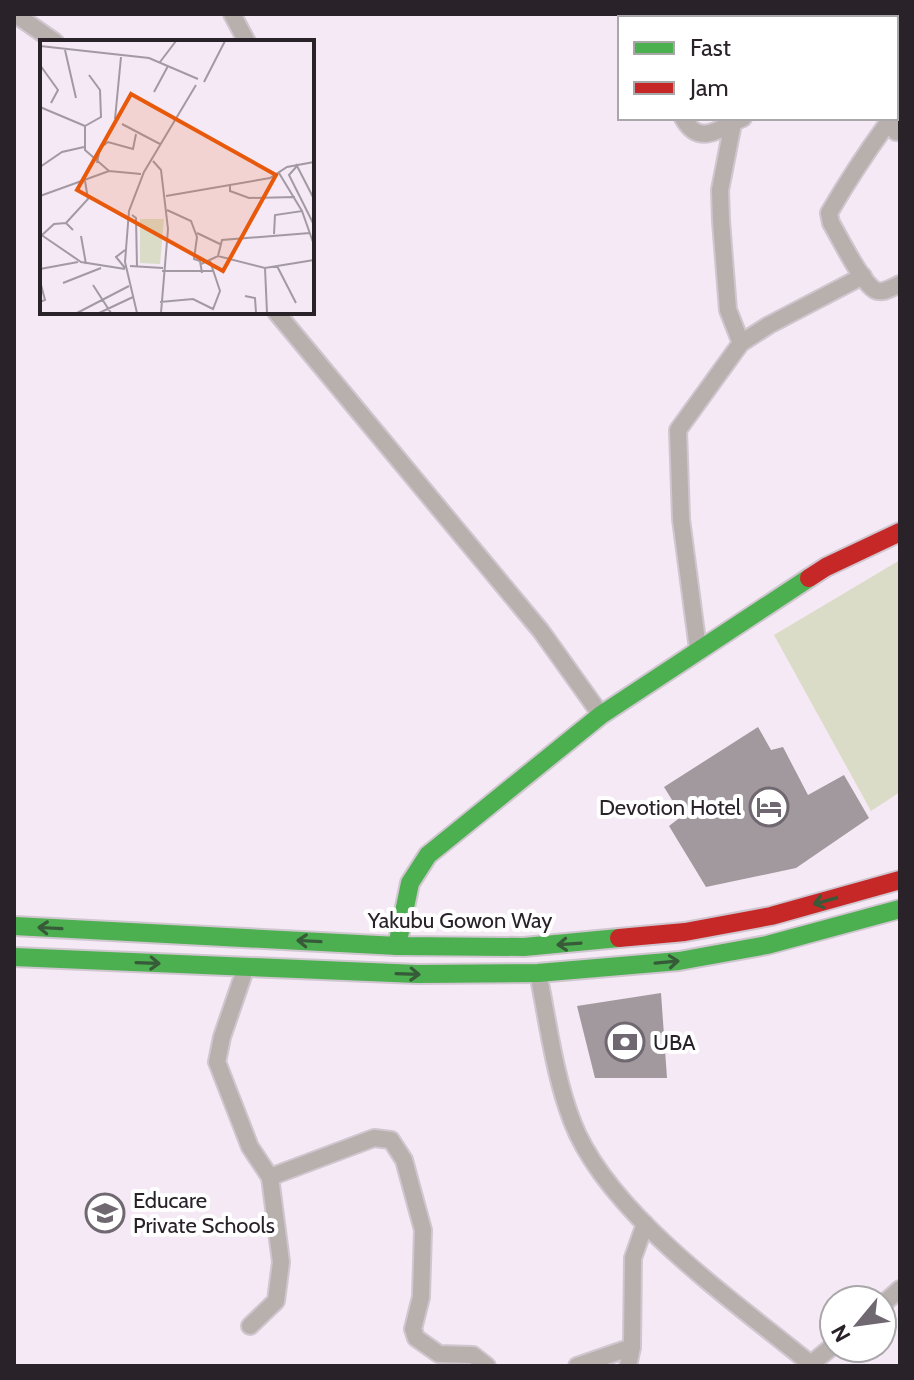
<svg xmlns="http://www.w3.org/2000/svg" width="914" height="1380" font-family="Cabin,sans-serif">
<style>
.green{fill:#dbdcc7}
.building{fill:#a2999f}
.lines{fill:none;stroke-linecap:round;stroke-linejoin:round}
.street-casing{stroke:#cfc6cf;stroke-width:20}
.fast-casing{stroke:#cfc6cf;stroke-width:22}
.jam-casing{stroke:#cfc6cf;stroke-width:22}
.street{stroke:#b7b0ad;stroke-width:16}
.fast{stroke:#4caf50;stroke-width:18}
.jam{stroke:#c62828;stroke-width:18}
.oneway{stroke:#375a39}
.labels{text-anchor:middle;dominant-baseline:central;stroke-width:8;stroke-linejoin:round;paint-order:stroke}
.poi-label{font-size:22px;fill:#292229;stroke:#fff;text-anchor:start}
.street-label{font-size:22px;fill:#292229;stroke:#fff}
.inset-road{fill:none;stroke:#a399a3;stroke-width:2}
.view{fill:#e8590c;fill-opacity:0.15;stroke:#e8590c;stroke-width:4}
.inset-edge{fill:none;stroke:#292229;stroke-width:4}
</style>
<rect width="100%" height="100%" fill="#f4e9f4"/>
<path class="green" d="M900 560V792L871 811 774 635Z"/>
<g class="building">
<path d="M758 727 771 750 783 747 808 795 844 775 869 818 796 868 706 887 669 826 682 816 664 787Z"/>
<path d="M661 993 667 1078H595L577 1006Z"/>
</g>
<g class="lines">
<defs>
<g id="street">
<path d="M15 14 55 42"/>
<path d="M232 14 247 42"/>
<path d="M627 14 629 18"/>
<path d="M790 14 792 18"/>
<path d="M683 118C700 148 719 128 743 118"/>
<path d="M733 123 720 190 721 221 728 310 741 343"/>
<path d="M887 124C866 153 847 182 829 213L831 223C840 238 861 282 875 290 883 294 893 287 900 284"/>
<path d="M896 132 900 127"/>
<path d="M276 312 541 631 601 715"/>
<path d="M698 649 681 519 678 430 741 343 769 325 863 276"/>
<path d="M246 967 222 1037 217 1062 250 1147 270 1177 281 1262 276 1301 250 1326"/>
<path d="M538 973C548 1022 554 1074 572 1121 607 1214 737 1303 813 1366"/>
<path d="M270 1177 374 1138 391 1140 404 1160 423 1230 421 1297 413 1329 416 1338 439 1354 473 1355 487 1366"/>
<path d="M882 1305 900 1289"/>
<path d="M811 1364 834 1345"/>
<path d="M577 1366 632 1347"/>
<path d="M628 1366 632 1347 633 1258 645 1224"/>
</g>
<g id="fast">
<path d="M14 926 397 946 524 947 619 938"/>
<path d="M397 946 410 883 428 855 601 715 809 578"/>
<path d="M14 957 417 974 538 973 679 961 767 945 900 909"/>
</g>
<g id="jam">
<path d="M809 578 826 567 900 532"/>
<path d="M619 938 685 932 771 916 900 880"/>
</g>
</defs>
<use href="#street" class="street-casing"/>
<use href="#fast" class="fast-casing"/>
<use href="#jam" class="jam-casing"/>
<use href="#street" class="street"/>
<use href="#fast" class="fast"/>
<use href="#jam" class="jam"/>
</g>
<defs><path id="oneway-shaft" d="M-6 0H5M1.5-3L5.5 0L1.5 3" fill="none" stroke-width="1.6" stroke-linecap="round" stroke-linejoin="round" transform="scale(2)"/></defs>
<g class="oneway">
<use href="#oneway-shaft" transform="translate(825 901) rotate(165)"/>
<use href="#oneway-shaft" transform="translate(50 928) rotate(-177)"/>
<use href="#oneway-shaft" transform="translate(309 941) rotate(-177)"/>
<use href="#oneway-shaft" transform="translate(569 944) rotate(176)"/>
<use href="#oneway-shaft" transform="translate(667 962) rotate(-5)"/>
<use href="#oneway-shaft" transform="translate(148 963) rotate(2)"/>
<use href="#oneway-shaft" transform="translate(408 974) rotate(2)"/>
</g>
<defs>
<symbol id="hotel-ring" viewBox="-11 -11 22 22"><circle r="9.5" fill="#fff" stroke="#706870" stroke-width="1.5"/><path d="M-6-4.5h1.5V1H6V5H4.5V3h-9V5H-6ZM-4 0a1.8 1.8 0 1 1 3.6 0ZM.5 0V-2.5h3Q6-2.5 6 0Z" fill="#706870"/></symbol>
<symbol id="bank-ring" viewBox="-11 -11 22 22"><circle r="9.5" fill="#fff" stroke="#706870" stroke-width="1.5"/><path d="M-6-4H6V4H-6ZM0-2.3a2.3 2.3 0 1 0 0 4.6a2.3 2.3 0 1 0 0-4.6Z" fill="#706870"/></symbol>
<symbol id="school-ring" viewBox="-11 -11 22 22"><circle r="9.5" fill="#fff" stroke="#706870" stroke-width="1.5"/><path d="M0-5L7-2L0 1L-7-2ZM-4 1L0 2.5L4 1V4Q0 6-4 4Z" fill="#706870"/></symbol>
</defs>
<g fill-rule="evenodd">
<use href="#hotel-ring" x="747" y="785" width="44" height="44"/>
<use href="#bank-ring" x="603" y="1020" width="44" height="44"/>
<use href="#school-ring" x="83" y="1191" width="44" height="44"/>
</g>
<g class="labels">
<g class="poi-label">
<text x="741" y="807" text-anchor="end">Devotion Hotel</text>
<text x="653" y="1042">UBA</text>
<text x="133" y="1200">Educare<tspan x="133" dy="25">Private Schools</tspan></text>
</g>
<g class="street-label">
<text x="460" y="920">Yakubu Gowon Way</text>
</g>
</g>
<g transform="translate(40 40)">
<rect width="274" height="274" fill="#f4e9f4"/>
<path d="M100 179H124L120 224 100 223Z" fill="#dbdcc7"/>
<path class="inset-road" d="M0 6 109 18 158 39M25 10 36 58M120 22 136 1M0 25 18 50 11 63M164 42 185 1M114 52 128 26M0 67 45 86M75 79 81 17M82 84 120 104M45 86 61 77 60 50 49 35M45 86V110L69 131M113 121 121 130 128 189 121 273M57 123 60 108 68 102 93 109 96 94M256 124 274 159M257 126 249 135 274 185M0 127 22 112 44 107M239 133 262 171M190 145V151L209 158 255 157M0 156 69 131 101 134M126 156 230 138 247 127 274 122M127 170 151 181 157 197 154 219 160 221 162 233M92 175 96 178 97 227M26 183 48 159 45 141M157 193 180 204M0 194 41 222 85 229M234 194 235 175 262 171 274 205M1 196 14 184 26 183 33 190M41 196 46 224M85 210 76 217 85 228M178 216 182 200 270 193M161 224 178 216 225 228 274 220M90 226 123 228M237 226 256 263M225 228 227 273M0 229 38 222M122 231H174M0 241 5 260 0 262M23 243 61 228M53 245 71 273M205 256 215 258 216 273M120 262 153 259 173 269 180 251 170 221M37 273 89 246M59 273 93 257M97 273 85 222 89 171 104 132 156 45"/>
<path class="view" d="M91 54 236 135 183 231 37 150Z"/>
<rect width="274" height="274" class="inset-edge"/>
</g>
<rect width="914" height="1380" fill="none" stroke="#292229" stroke-width="32"/>
<rect x="618" y="16" width="280" height="104" fill="#ffffff" stroke="#a9a7a9" stroke-width="2"/>
<rect x="634" y="42" width="40" height="12" fill="#4caf50" stroke="#a9a7a9" stroke-width="2"/>
<text x="690" y="56" font-size="24" fill="#292229">Fast</text>
<rect x="634" y="82" width="40" height="12" fill="#c62828" stroke="#a9a7a9" stroke-width="2"/>
<text x="690" y="96" font-size="24" fill="#292229">Jam</text>
<g transform="translate(858 1324) rotate(241)"><circle r="38" fill="#ffffff" stroke="#a9a7a9" stroke-width="2"/>
<path d="M0-6L14 30L0 20L-14 30Z" fill="#706870"/>
<text y="-12" font-size="22" font-weight="bold" text-anchor="middle" fill="#292229">N</text>
</g>
</svg>
